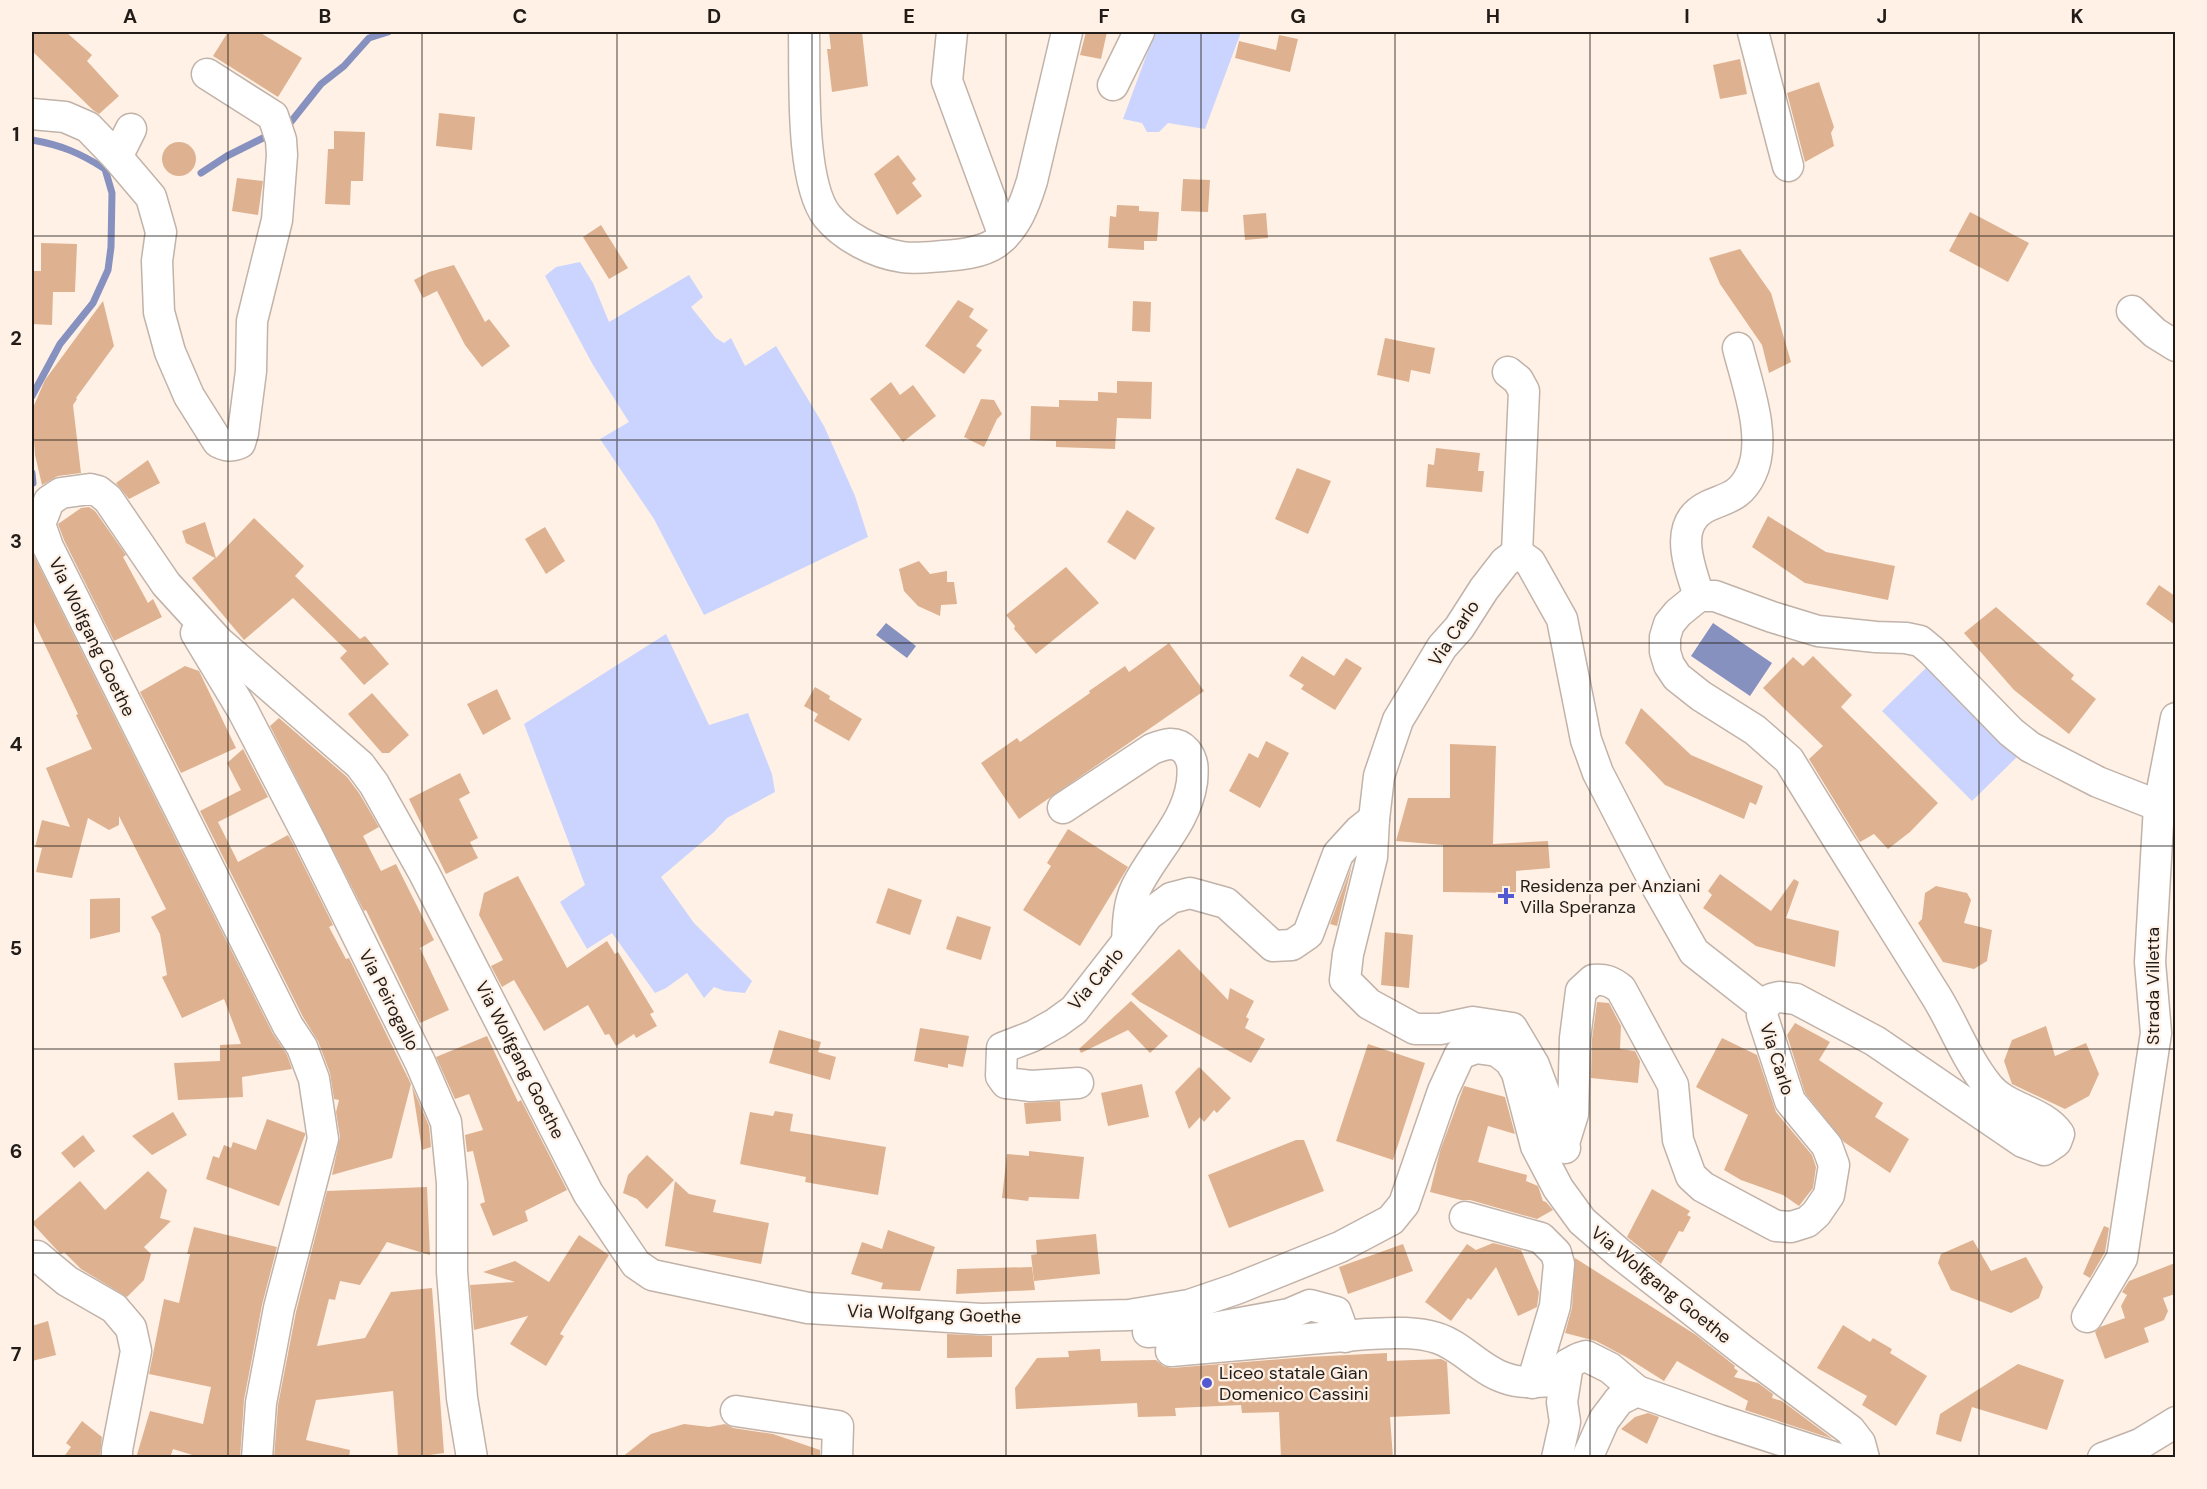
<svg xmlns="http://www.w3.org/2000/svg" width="2207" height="1489" font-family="'DM Sans',sans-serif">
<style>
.green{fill:#cad4ff}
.water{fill:#8791bf}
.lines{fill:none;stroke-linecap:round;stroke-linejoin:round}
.stream{stroke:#8791bf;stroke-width:7}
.building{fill:#deb290}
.minor-casing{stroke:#c1b3a9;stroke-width:33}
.minor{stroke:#fff;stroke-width:30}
.grid{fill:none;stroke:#211c18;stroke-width:1.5;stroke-opacity:0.55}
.poi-dot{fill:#515ad0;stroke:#fff1e6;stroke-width:2}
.labels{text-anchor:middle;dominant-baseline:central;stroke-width:4.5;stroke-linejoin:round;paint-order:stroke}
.street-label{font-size:18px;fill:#211c18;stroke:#fff1e6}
.poi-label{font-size:18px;fill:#211c18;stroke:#fff1e6;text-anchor:start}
.neatline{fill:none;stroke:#211c18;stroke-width:2}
.grid-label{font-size:20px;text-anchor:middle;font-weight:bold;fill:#211c18}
</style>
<rect width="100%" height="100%" fill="#fff1e6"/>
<g class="green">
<path d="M1155 32H1241L1205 129 1168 123 1159 132H1147L1142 123 1123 119Z"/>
<path d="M580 262 593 283 609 322 689 275 703 297 691 307 716 338 724 343 731 338 745 366 776 346 824 426 855 496 868 537 704 615 654 519 600 439 629 422 593 365 545 276 556 267Z"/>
<path d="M666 634 709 725 748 713 772 774 775 792 727 818 714 832 661 877 694 923 752 981 745 993 725 991 714 987 704 998 687 973 666 988 655 993 612 933 587 949 560 902 585 885 524 724Z"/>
<path d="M1928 666 2018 756 1972 801 1882 711Z"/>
</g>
<g class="water">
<path d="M886 623 916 646 907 658 876 635Z"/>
<path d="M1713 623 1772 663 1750 696 1691 656Z"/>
</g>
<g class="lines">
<g class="stream">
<path d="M283 127 290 123 321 84 344 66 369 38 388 32"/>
<path d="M32 140C61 145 80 153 105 169L112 193 111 247 108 270 93 303 60 344 32 396"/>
<path d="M201 173 227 156 269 135"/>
<path d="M32 473 33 483"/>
</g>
</g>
<g class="building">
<path d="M32 32H66L92 55 87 61 119 96 99 114 93 110 32 51Z"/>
<path d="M228 32H259L302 58 278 97 213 56Z"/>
<path d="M829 32H862L868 86 832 92 827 49H831Z"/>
<path d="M1086 32H1107L1101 59 1080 55Z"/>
<path d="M1279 35 1298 39 1290 72 1235 58 1239 41 1276 50Z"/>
<path d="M1740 59 1747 94 1720 99 1713 65Z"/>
<path d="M1819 82 1834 127 1831 133 1834 146 1805 162 1787 93Z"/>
<path d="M439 113 475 117 472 150 436 146Z"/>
<path d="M334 131 365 132 363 181H351L350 205 325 204 328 149H334Z"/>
<circle cx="179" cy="159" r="17"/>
<path d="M898 155 916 179 912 183 922 196 897 215 874 174Z"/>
<path d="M237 178 263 181 258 215 232 211Z"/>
<path d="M1183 179 1210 180 1208 212 1181 211Z"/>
<path d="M1117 205 1139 206V211L1159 212 1157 241H1144V250L1108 248 1110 216 1116 217Z"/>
<path d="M1970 212 2029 243 2008 282 1949 251Z"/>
<path d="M1266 213 1268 238 1245 240 1243 215Z"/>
<path d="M601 225 628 268 609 279 583 237Z"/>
<path d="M41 243 77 244 75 292H53L52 325 32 324V271H41Z"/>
<path d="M1740 249 1771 293 1791 362 1769 373 1762 345 1720 284 1709 258Z"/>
<path d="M454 265 485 322 489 319 510 346 482 367 465 345 437 291 423 298 414 280 429 272Z"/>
<path d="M958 300 974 309 969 317 988 330 976 346 982 350 964 374 925 346Z"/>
<path d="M103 301 114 346 76 398 77 399 73 405 81 473 58 476 42 485 35 455 32 410 45 380Z"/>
<path d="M1133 301 1151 302 1150 332 1132 331Z"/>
<path d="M1385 338 1435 348 1430 374 1411 370 1409 382 1377 375Z"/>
<path d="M1117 381 1152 382 1151 419 1117 418 1115 449 1056 447V441L1030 440 1031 406 1059 407V400L1098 401V392L1117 393Z"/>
<path d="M891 382 900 395 913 385 936 416 903 442 870 399Z"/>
<path d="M981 399 994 400 1002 414 997 419 984 447 964 437Z"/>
<path d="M1436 448 1480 453 1478 471H1484L1482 492 1426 487 1428 464 1434 465Z"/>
<path d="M148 460 160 483 129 499 116 483Z"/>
<path d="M1297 468 1331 481 1308 534 1275 519Z"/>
<path d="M89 507 95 511 126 555 123 557 148 603 153 599 162 617 114 641 64 540 58 524 81 508Z"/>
<path d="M1127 510 1155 528 1135 560 1107 542Z"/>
<path d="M1768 516 1826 552 1895 566 1888 600 1805 583 1752 547Z"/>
<path d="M254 518 304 566 295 576 360 639 365 636 389 664 364 685 340 658 347 651 293 598 244 640 192 578 215 558 186 543 182 531 205 522 216 558Z"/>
<path d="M545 527 565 561 546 574 525 539Z"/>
<path d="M32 552 273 1034 287 1055 292 1069 242 1077 243 1097 178 1100 174 1063 220 1061V1045L241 1044 224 999 182 1018 162 977 167 975 160 934 151 917 166 909 119 816V825L109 830 88 818 72 878 36 872 42 848 35 847 42 820 70 827 46 768 92 749 76 715 78 714 32 618Z"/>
<path d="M919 561 930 574 947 571V582H954L957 604 941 605 940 616 918 606 904 591 899 569Z"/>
<path d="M1066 567 1099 603 1036 654 1014 629 1015 626 1006 615Z"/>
<path d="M2159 585 2175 596V625L2146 604Z"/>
<path d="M1996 607 2074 675 2071 679 2096 699 2069 734 2014 690 1964 633Z"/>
<path d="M1169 643 1204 691 1019 819 981 763 1017 738 1020 742 1090 693 1089 691 1125 666 1129 672Z"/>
<path d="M1302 656 1334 676 1346 658 1362 668 1335 710 1301 689 1304 685 1289 676Z"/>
<path d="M1813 656 1852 695 1841 707 1938 803 1910 832 1888 849 1874 834 1860 842 1809 759 1823 746 1763 688 1793 657 1803 666Z"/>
<path d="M185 666 199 671 236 748 181 773 140 692Z"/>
<path d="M815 687 830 696 829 699 862 719 849 741 814 721 818 714 804 706Z"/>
<path d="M497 689 511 719 483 735 467 704Z"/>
<path d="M372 693 409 735 389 753H382L348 714Z"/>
<path d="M1641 708 1691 755 1763 786 1756 805 1750 802 1744 819 1665 785 1625 743Z"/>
<path d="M279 718 347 777 359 793 379 827 363 836 381 871 396 864 434 940 420 948 449 1010 420 1023 366 910 364 911 270 726Z"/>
<path d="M1266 741 1289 753 1260 808 1229 791 1249 753 1258 758Z"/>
<path d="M1450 744 1496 746 1493 844 1548 841 1550 868 1516 871V893L1443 892V845L1396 841 1408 798H1450Z"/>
<path d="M243 749 268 797 218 822 238 862 288 835 293 844 333 925 329 927 346 959 349 958 411 1084 392 1158 332 1175 340 1137 336 1112 339 1100 334 1099 330 1073 318 1041 303 1017 200 811 241 790 227 763Z"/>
<path d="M460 773 470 793 459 799 478 838 470 842 478 858 446 874 409 799Z"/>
<path d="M1068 829 1128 867 1080 946 1023 910 1051 866 1047 863Z"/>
<path d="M1352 865 1337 926 1330 924Z"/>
<path d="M1720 874 1771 911 1794 879 1799 882 1786 918 1839 931 1835 967 1756 946 1703 908 1712 895 1708 891Z"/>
<path d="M518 876 567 968 607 941 615 954 618 952 654 1012 650 1014 657 1026 636 1038 634 1034 616 1046 609 1034 605 1035 588 1005 544 1031 514 980 502 987 491 966 503 960 479 915 484 893Z"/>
<path d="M1936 886 1967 893 1971 900 1964 923 1992 930 1987 961 1974 969 1943 962 1918 923 1922 919 1925 893Z"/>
<path d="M888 888 922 900 910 935 876 923Z"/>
<path d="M120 898V932L90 939V899Z"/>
<path d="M957 916 991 927 981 960 946 949Z"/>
<path d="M1385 932 1413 935 1409 988 1381 985Z"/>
<path d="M1179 949 1228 1000 1230 988 1254 1001 1246 1017 1249 1019 1245 1028 1265 1039 1251 1063 1140 1002 1131 994Z"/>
<path d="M1131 1001 1168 1036 1150 1053 1128 1030 1081 1053 1079 1049Z"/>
<path d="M1597 1002 1609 1003 1621 1026 1620 1049 1635 1051 1640 1061 1638 1083 1591 1078 1592 1039Z"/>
<path d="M1795 1023 1830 1042 1819 1060 1883 1103 1875 1117 1909 1139 1890 1173 1844 1142 1805 1093 1787 1035Z"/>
<path d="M2046 1026 2055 1056 2086 1043 2099 1074 2089 1096 2065 1109 2012 1084 2004 1061 2012 1040Z"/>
<path d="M920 1028 969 1036 963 1067 948 1064V1068L914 1061Z"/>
<path d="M779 1030 821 1042 818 1052 836 1057 830 1080 769 1063Z"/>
<path d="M487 1036 518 1102 521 1100 567 1190 525 1211 528 1221 493 1236 480 1204 485 1202 473 1151 467 1152 465 1135 483 1130 469 1094 455 1099 436 1057Z"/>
<path d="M1722 1038 1757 1055 1776 1112 1812 1155 1816 1167 1813 1188 1799 1206 1783 1195 1741 1180 1724 1170 1748 1115 1696 1087Z"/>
<path d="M1368 1044 1425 1063 1393 1160 1336 1141Z"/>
<path d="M1199 1067 1231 1098 1217 1113 1214 1110 1204 1122 1200 1117 1189 1129 1175 1092Z"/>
<path d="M1142 1084 1149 1117 1108 1126 1101 1093Z"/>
<path d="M412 1086 429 1126 431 1147 422 1150Z"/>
<path d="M1464 1086 1505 1097 1515 1134 1488 1126 1478 1162 1527 1175 1526 1181 1538 1186 1543 1201 1546 1202 1553 1210 1537 1219 1470 1200H1461L1430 1192 1440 1151Z"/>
<path d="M1060 1101 1061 1121 1026 1124 1024 1103Z"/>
<path d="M775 1111 793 1114 790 1131 886 1147 878 1195 805 1182 806 1177 740 1164 750 1112 773 1116Z"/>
<path d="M173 1112 187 1135 152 1155 132 1136Z"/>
<path d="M267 1119 305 1133V1135L279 1206 206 1179 213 1156 219 1158 224 1145 231 1148 233 1142 256 1150Z"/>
<path d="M83 1135 95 1151 74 1168 61 1153Z"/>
<path d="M1296 1140H1304L1324 1191 1229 1228 1208 1175Z"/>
<path d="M1029 1151 1084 1157 1079 1199 1029 1197 1028 1201 1002 1198 1007 1154 1029 1156Z"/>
<path d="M647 1155 674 1180 647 1209 637 1199 623 1193 628 1175Z"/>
<path d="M148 1171 167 1190 160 1218 171 1221 144 1247 151 1254 144 1280 127 1297 81 1269 64 1252 61 1254 55 1248 32 1223 80 1181 105 1210Z"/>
<path d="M675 1181 689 1194 716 1200 713 1212 769 1223 761 1264 665 1246Z"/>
<path d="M427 1187 430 1255 387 1242 360 1285 340 1281 335 1300 329 1299 317 1346 365 1338 391 1292 432 1288 444 1453 408 1458 398 1456 393 1391 316 1400 306 1440 350 1450 349 1458H274L278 1405 296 1312 327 1191Z"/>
<path d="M1652 1189 1690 1211 1687 1215 1691 1217 1683 1232 1679 1231 1661 1264 1627 1237Z"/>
<path d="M2104 1226 2109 1228 2105 1252 2090 1278 2083 1274Z"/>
<path d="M194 1227 277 1247 262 1305 244 1400 240 1458H202L173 1449 170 1458H136L150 1411 203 1424 211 1387 149 1374 164 1299 179 1303 190 1254H187Z"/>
<path d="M888 1230 935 1247 920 1291 881 1289 883 1283 851 1274 862 1242 882 1249Z"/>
<path d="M1096 1234 1100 1274 1034 1281 1031 1255 1037 1254 1036 1240Z"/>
<path d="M579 1235 609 1255 560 1334 564 1336 546 1366 510 1344 528 1316 474 1330 470 1285 515 1282 483 1272 515 1261 549 1282Z"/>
<path d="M1973 1240 1991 1271 2026 1257 2043 1287 2039 1298 2011 1313 1951 1290 1938 1263 1941 1254Z"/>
<path d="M1493 1243 1521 1250 1539 1292 1537 1307 1518 1316 1496 1267 1471 1300 1468 1298 1451 1321 1425 1302 1467 1244 1476 1250Z"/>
<path d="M1403 1244 1413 1271 1348 1294 1339 1267Z"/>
<path d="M1575 1258 1696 1335 1735 1366 1734 1368 1738 1371 1734 1377 1758 1383 1773 1394 1772 1398 1782 1401 1833 1439 1745 1410 1748 1401 1677 1361 1664 1381 1626 1357 1596 1341 1565 1333 1572 1308Z"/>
<path d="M2175 1263V1294L2163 1298 2168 1311 2164 1320 2144 1328 2149 1342 2105 1359 2095 1332 2100 1327 2125 1318 2121 1306 2127 1295 2122 1292 2129 1281Z"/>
<path d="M1032 1267 1035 1290 956 1294 957 1269Z"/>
<path d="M48 1321 56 1355 32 1361V1326Z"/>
<path d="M1843 1325 1870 1342 1873 1338 1892 1349 1890 1353 1927 1376 1896 1426 1862 1405 1867 1396 1817 1368Z"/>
<path d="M947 1334 992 1336V1357L947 1358Z"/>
<path d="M1100 1349 1101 1361 1156 1360 1163 1366 1172 1368 1307 1357 1387 1353V1361L1441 1359 1447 1362 1450 1414 1390 1417 1393 1458H1281L1279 1412 1242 1413 1241 1405 1175 1408 1176 1416 1138 1417 1137 1403 1016 1409 1015 1388 1037 1358 1069 1357 1068 1351Z"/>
<path d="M2018 1364 2064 1380 2047 1430 1972 1407 1961 1442 1936 1434 1940 1414Z"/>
<path d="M1648 1413 1659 1417 1647 1444 1621 1429 1635 1417Z"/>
<path d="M82 1421 102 1437 100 1457 63 1458 71 1447 66 1443Z"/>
<path d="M684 1424 709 1427 725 1424 733 1428 773 1434 820 1450V1458H621L651 1434Z"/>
</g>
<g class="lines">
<defs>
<g id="minor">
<path d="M804 32C805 77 800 181 827 216 844 237 875 253 902 257 915 259 930 257 943 256 960 255 981 253 996 243 1016 228 1025 204 1032 181L1067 32"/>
<path d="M952 32 947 81 1004 236"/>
<path d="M1753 32 1788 166"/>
<path d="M1113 85 1139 32"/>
<path d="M32 114 65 117 88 127 117 157 151 197 161 232 157 261 159 312 170 352 189 396 218 442C226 446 231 447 240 443L243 433 251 371 252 321 277 220 282 155 281 140 273 116 207 74"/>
<path d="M117 157 131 129"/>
<path d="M2132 311 2155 333 2176 346"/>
<path d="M1508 372 1518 380 1524 391 1517 553"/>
<path d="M1699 596C1690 567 1671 524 1708 506 1728 497 1740 497 1751 474 1768 439 1747 384 1738 348"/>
<path d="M196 633 243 711 308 836 420 1062 446 1122 452 1183V1272L462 1398 472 1458"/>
<path d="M1063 808 1152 749C1165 744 1176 740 1186 751 1194 761 1193 770 1192 782 1186 824 1154 851 1136 888 1128 905 1128 924 1127 942"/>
<path d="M1078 1083 1031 1086 1006 1083 1001 1076 1002 1048 1033 1036 1056 1023 1074 1010 1148 915 1171 898 1190 893 1226 903 1273 946 1292 945 1308 934 1338 854 1359 831 1374 819"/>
<path d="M1564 1143 1573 1114 1575 1038 1581 991 1593 980C1605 979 1611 981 1621 989L1673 1085 1678 1140 1691 1176 1703 1187 1776 1226 1791 1227 1807 1222 1816 1214 1829 1195 1834 1165 1827 1146 1790 1101 1762 1015 1764 1007 1771 999 1779 997 1796 999 1875 1041 2023 1142 2044 1150 2056 1142 2059 1134C2042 1110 2006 1109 1988 1086 1966 1059 1954 1025 1936 996 1887 917 1837 839 1789 760L1755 730 1701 696 1677 677 1669 665 1665 652V637L1669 624 1678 613 1699 596H1715L1772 617 1818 631 1876 637 1906 638 1920 641 1932 651 2011 732 2030 747 2098 782 2159 806"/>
<path d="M1565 1148 1534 1065 1512 1028 1473 1022 1440 1029H1415L1369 1004 1345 980 1348 954 1372 857 1374 819 1379 776 1398 720 1442 647 1459 628 1484 589 1505 562 1517 553 1530 562 1562 619 1586 740 1598 773 1656 885 1694 952 1764 1007"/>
<path d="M1465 1217 1541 1238 1556 1253 1559 1264 1555 1306 1532 1383"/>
<path d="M32 1256H37L67 1281 114 1308 131 1328 136 1351 117 1450V1458"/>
<path d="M2087 1317 2122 1258 2156 1033 2150 962 2159 806 2176 718"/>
<path d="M1148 1332 1213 1328 1289 1314 1310 1305 1336 1312 1345 1337"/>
<path d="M1171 1351 1367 1334C1390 1333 1414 1331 1437 1338 1462 1346 1480 1370 1505 1378 1521 1384 1539 1382 1556 1381 1565 1367 1570 1360 1586 1356L1610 1368 1637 1391"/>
<path d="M736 1411 838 1426 837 1458"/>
<path d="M257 1458 261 1403 279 1308 323 1139 314 1079 302 1047 288 1026 48 547 40 524 49 501 61 493 90 489 98 491 108 499 166 584 219 642 360 765 374 784 424 873 588 1193 636 1264 652 1275 808 1308 981 1319 1129 1315 1189 1305 1236 1289 1340 1247 1391 1220 1404 1204 1443 1091 1460 1054 1476 1048 1497 1051 1510 1061 1517 1073 1536 1146 1558 1188 1582 1221 1619 1253 1744 1351 1850 1430 1860 1443 1864 1458"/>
<path d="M1557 1458 1565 1422 1562 1402 1568 1364"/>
<path d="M1587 1458 1604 1420 1619 1400 1637 1391 1719 1420 1836 1458"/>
<path d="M2103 1458 2140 1444 2176 1422"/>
</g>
</defs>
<use href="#minor" class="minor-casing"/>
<use href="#minor" class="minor"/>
</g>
<path class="grid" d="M228 32V1458M422 32V1458M617 32V1458M812 32V1458M1006 32V1458M1201 32V1458M1395 32V1458M1590 32V1458M1785 32V1458M1979 32V1458M32 236H2176M32 440H2176M32 643H2176M32 846H2176M32 1049H2176M32 1253H2176"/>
<g class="poi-dot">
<path d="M1503 887h6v6h6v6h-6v6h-6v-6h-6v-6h6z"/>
<circle cx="1207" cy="1383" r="6"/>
</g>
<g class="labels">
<g class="street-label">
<text transform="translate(1454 633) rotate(-56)">Via Carlo</text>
<text transform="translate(92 637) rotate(64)">Via Wolfgang Goethe</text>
<text transform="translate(1096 979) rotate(-50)">Via Carlo</text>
<text transform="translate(2153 986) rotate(-90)">Strada Villetta</text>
<text transform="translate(389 1000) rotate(63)">Via Peirogallo</text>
<text transform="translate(1777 1059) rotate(72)">Via Carlo</text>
<text transform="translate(520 1060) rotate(63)">Via Wolfgang Goethe</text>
<text transform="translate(1661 1285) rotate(39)">Via Wolfgang Goethe</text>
<text transform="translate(934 1314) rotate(2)">Via Wolfgang Goethe</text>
</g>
<g class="poi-label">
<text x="1520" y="886">Residenza per Anziani<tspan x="1520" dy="21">Villa Speranza</tspan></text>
<text x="1219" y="1373">Liceo statale Gian<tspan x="1219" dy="21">Domenico Cassini</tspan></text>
</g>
</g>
<rect width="2207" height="1489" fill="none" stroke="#fff1e6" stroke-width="66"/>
<rect x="33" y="33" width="2141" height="1423" class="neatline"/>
<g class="grid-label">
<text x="130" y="23">A</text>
<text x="325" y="23">B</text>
<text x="520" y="23">C</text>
<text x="714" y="23">D</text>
<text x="909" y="23">E</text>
<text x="1104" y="23">F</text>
<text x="1298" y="23">G</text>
<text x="1493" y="23">H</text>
<text x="1687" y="23">I</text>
<text x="1882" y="23">J</text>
<text x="2077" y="23">K</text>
<text x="16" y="141">1</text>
<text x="16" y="345">2</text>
<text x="16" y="548">3</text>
<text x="16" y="751">4</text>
<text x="16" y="955">5</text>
<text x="16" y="1158">6</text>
<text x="16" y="1361">7</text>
</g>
</svg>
